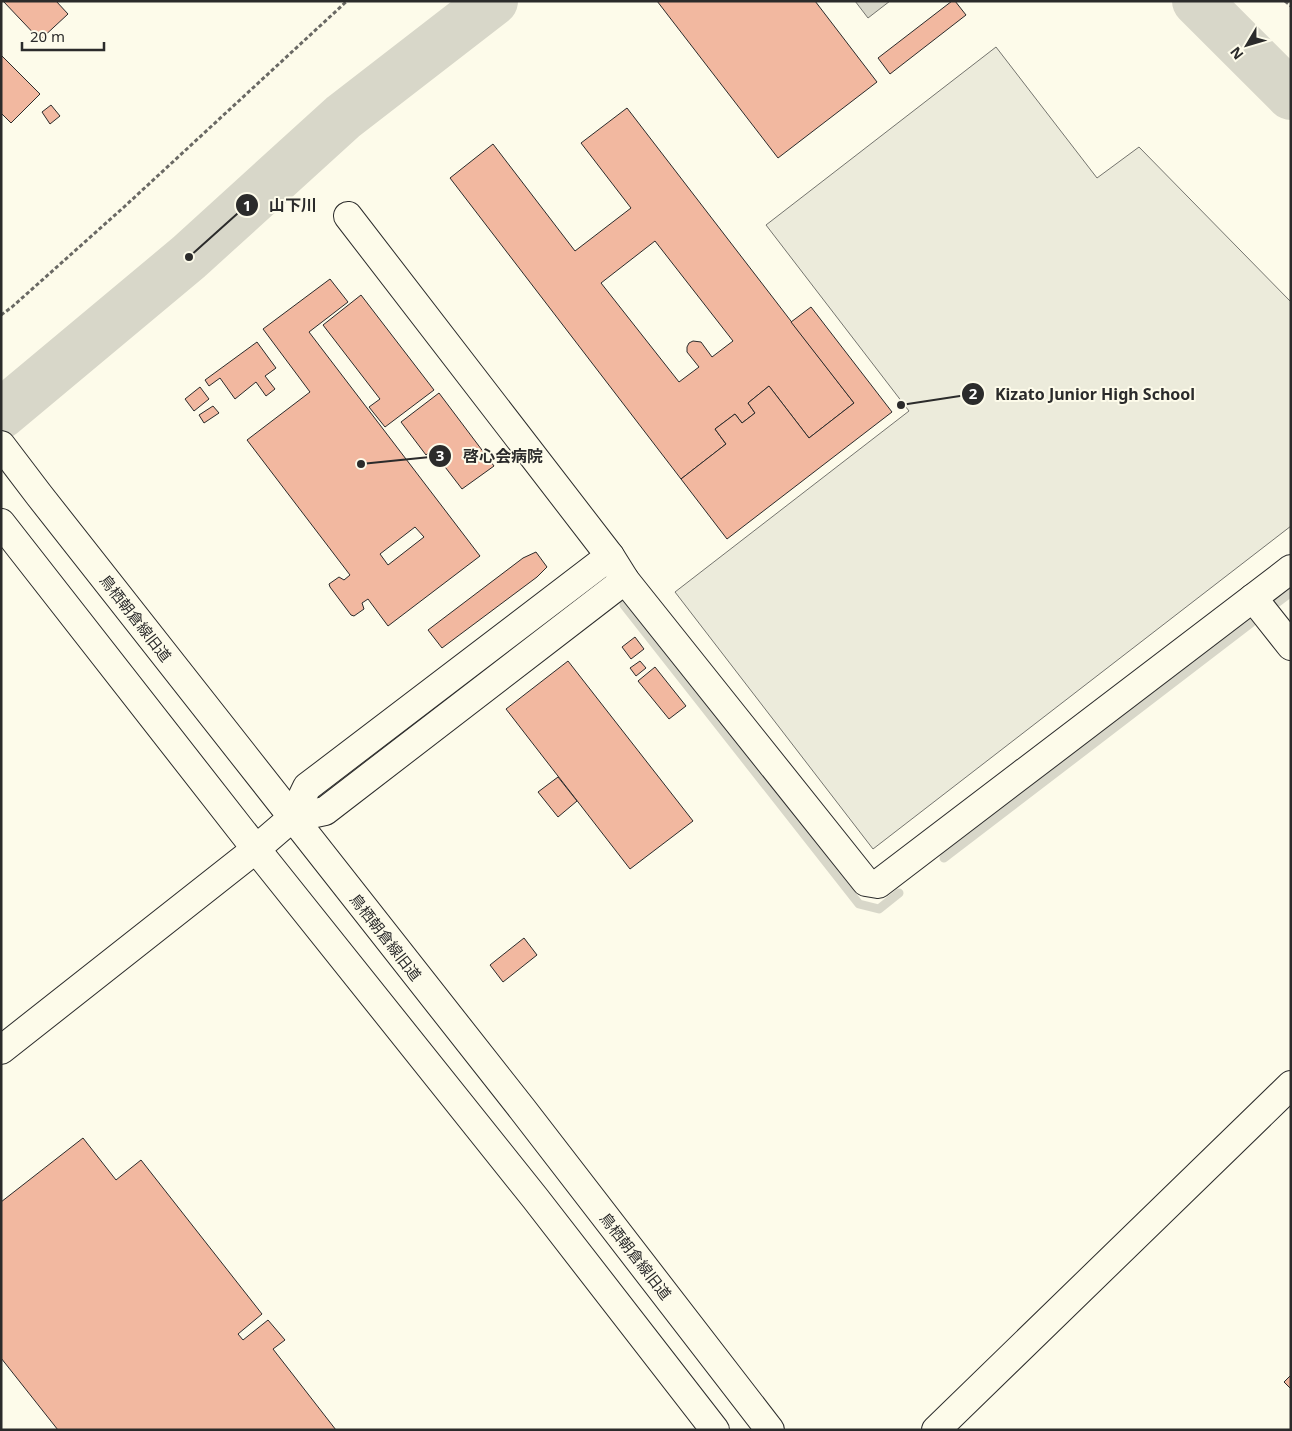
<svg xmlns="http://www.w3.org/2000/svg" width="1292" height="1431" font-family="'Noto Sans','Noto Sans JP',sans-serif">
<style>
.green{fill:#ecebdb;stroke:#74746e}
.water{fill:#d8d7c9;stroke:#74746e}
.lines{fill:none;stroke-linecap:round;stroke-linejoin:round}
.stream{stroke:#d8d7c9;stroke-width:9}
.river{stroke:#d8d7c9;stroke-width:50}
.building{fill:#f2b8a0;stroke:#2b2b2b;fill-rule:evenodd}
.minor-casing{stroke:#2b2b2b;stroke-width:30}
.path{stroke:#6a6964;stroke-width:3;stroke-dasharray:4 2.5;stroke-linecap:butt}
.minor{stroke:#fdfbea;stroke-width:28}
.labels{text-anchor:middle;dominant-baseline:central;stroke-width:4;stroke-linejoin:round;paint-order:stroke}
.street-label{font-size:15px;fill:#2b2b2b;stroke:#fdfbea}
.leader{fill:none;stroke:#2b2b2b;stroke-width:2}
.callout-dot{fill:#2b2b2b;stroke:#fdfbea;stroke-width:2}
.mark-label{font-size:15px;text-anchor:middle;font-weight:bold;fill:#fff}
.callout-label{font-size:16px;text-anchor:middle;font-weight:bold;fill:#2b2b2b;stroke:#fdfbea;stroke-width:4;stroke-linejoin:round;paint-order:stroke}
</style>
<rect width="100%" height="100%" fill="#fdfbea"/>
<path class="green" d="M996 47 1097 178 1139 147 1291 302V526L873 849 675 592 909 411 766 225Z"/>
<path class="water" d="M855 1H890L868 18Z"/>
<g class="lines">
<g class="stream">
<path d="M1278 602 1291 592"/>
<path d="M624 605 859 904 879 909 899 893"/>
<path d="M944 858 1251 623"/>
</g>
<g class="river">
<path d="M1197 1 1291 95"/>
<path d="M1 414 189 257 343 117 493 1"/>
</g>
</g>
<g class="building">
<path d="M3 1H56L68 14 40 40Z"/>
<path d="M657 1H815L877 82 778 158Z"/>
<path d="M952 1H955L966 15 890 74 878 58Z"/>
<path d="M1 55 40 94 11 123 1 113Z"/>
<path d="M51 105 60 116 50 124 42 112Z"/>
<path d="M627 108 854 403 809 438 769 386 748 403 755 413 742 423 735 414 715 429 726 444 681 479 450 178 493 144 575 251 631 208 581 143ZM655 241 733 341 712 357 701 342 693 341 689 343 687 347V352L699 367 679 382 601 283Z"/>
<path d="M330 279 348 302 309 332 480 556 388 626 368 599 362 603 364 609 354 616 351 615 330 587 329 584 339 577 344 580 350 575 247 440 310 392 263 329ZM415 527 424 537 388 565 380 554Z"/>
<path d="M361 295 434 390 385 427 369 407 380 399 323 325Z"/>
<path d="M811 307 892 412 727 539 681 479 726 444 715 429 735 414 742 423 755 413 748 403 769 386 809 438 854 403 791 322Z"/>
<path d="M257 342 276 368 265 376 275 389 266 396 256 382 235 399 220 378 209 386 205 380Z"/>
<path d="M200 387 209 399 194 411 185 399Z"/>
<path d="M439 393 494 466 462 489 432 450 426 455 401 422Z"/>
<path d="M213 406 219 413 204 423 199 415Z"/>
<path d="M536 552 547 567 537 577 442 648 428 630 523 558Z"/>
<path d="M635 637 644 649 631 659 622 647Z"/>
<path d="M568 661 693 821 630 869 506 709Z"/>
<path d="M640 661 646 668 636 676 630 668Z"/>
<path d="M655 667 686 706 669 719 638 681Z"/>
<path d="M558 777 577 801 558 817 538 792Z"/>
<path d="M524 938 537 955 503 982 490 965Z"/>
<path d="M83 1138 116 1180 141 1160 262 1314 238 1334 243 1340 268 1320 285 1340 273 1349 336 1430H58L1 1358V1202Z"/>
<path d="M1291 1375V1389L1284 1382Z"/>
</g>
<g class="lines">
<defs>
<g id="minor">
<path d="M348 216 610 556 625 580 866 882 878 884 1291 569"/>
<path d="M1 445 39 495 523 1110 770 1430"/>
<path d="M1 523 256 849 535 1198 715 1430"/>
<path d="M1253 598 1291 646"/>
<path d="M292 818 325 811 625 580"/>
<path d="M1 1050 256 849 292 818 307 787 610 556"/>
<path d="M936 1430 1291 1085"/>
</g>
</defs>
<use href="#minor" class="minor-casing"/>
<g class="path">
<path d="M1285 1 1291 6"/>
<path d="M1 315 12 307 124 207 347 1"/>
</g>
<use href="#minor" class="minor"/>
</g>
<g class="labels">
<g class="street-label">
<text transform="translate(136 618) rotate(52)">鳥栖朝倉線旧道</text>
<text transform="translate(386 937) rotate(52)">鳥栖朝倉線旧道</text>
<text transform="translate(636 1256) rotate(52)">鳥栖朝倉線旧道</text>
</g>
</g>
<path class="leader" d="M189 257L247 205M901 405L973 394M361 464L440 456"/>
<g class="callout-dot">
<circle cx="189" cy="257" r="5"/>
<circle cx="901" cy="405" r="5"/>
<circle cx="361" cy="464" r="5"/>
<circle cx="247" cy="205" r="12"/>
<circle cx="973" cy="394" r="12"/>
<circle cx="440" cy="456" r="12"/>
</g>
<g class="mark-label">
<text x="247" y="211">1</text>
<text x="973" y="399">2</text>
<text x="440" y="461">3</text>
</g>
<g class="callout-label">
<text x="293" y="211">山下川</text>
<text x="1095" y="400">Kizato Junior High School</text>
<text x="503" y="462">啓心会病院</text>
</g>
<rect width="1292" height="1431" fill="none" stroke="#2b2b2b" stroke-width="5"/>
<g transform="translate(1247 45) rotate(232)" stroke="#fdfbea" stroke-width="4" paint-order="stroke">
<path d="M0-4L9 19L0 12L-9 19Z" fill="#2b2b2b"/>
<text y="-8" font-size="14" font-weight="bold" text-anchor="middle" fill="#2b2b2b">N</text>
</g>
<path d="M22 42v8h82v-8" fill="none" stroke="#2b2b2b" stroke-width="2.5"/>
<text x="30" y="42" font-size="15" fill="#2b2b2b" stroke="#fdfbea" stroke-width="4" paint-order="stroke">20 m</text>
</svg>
